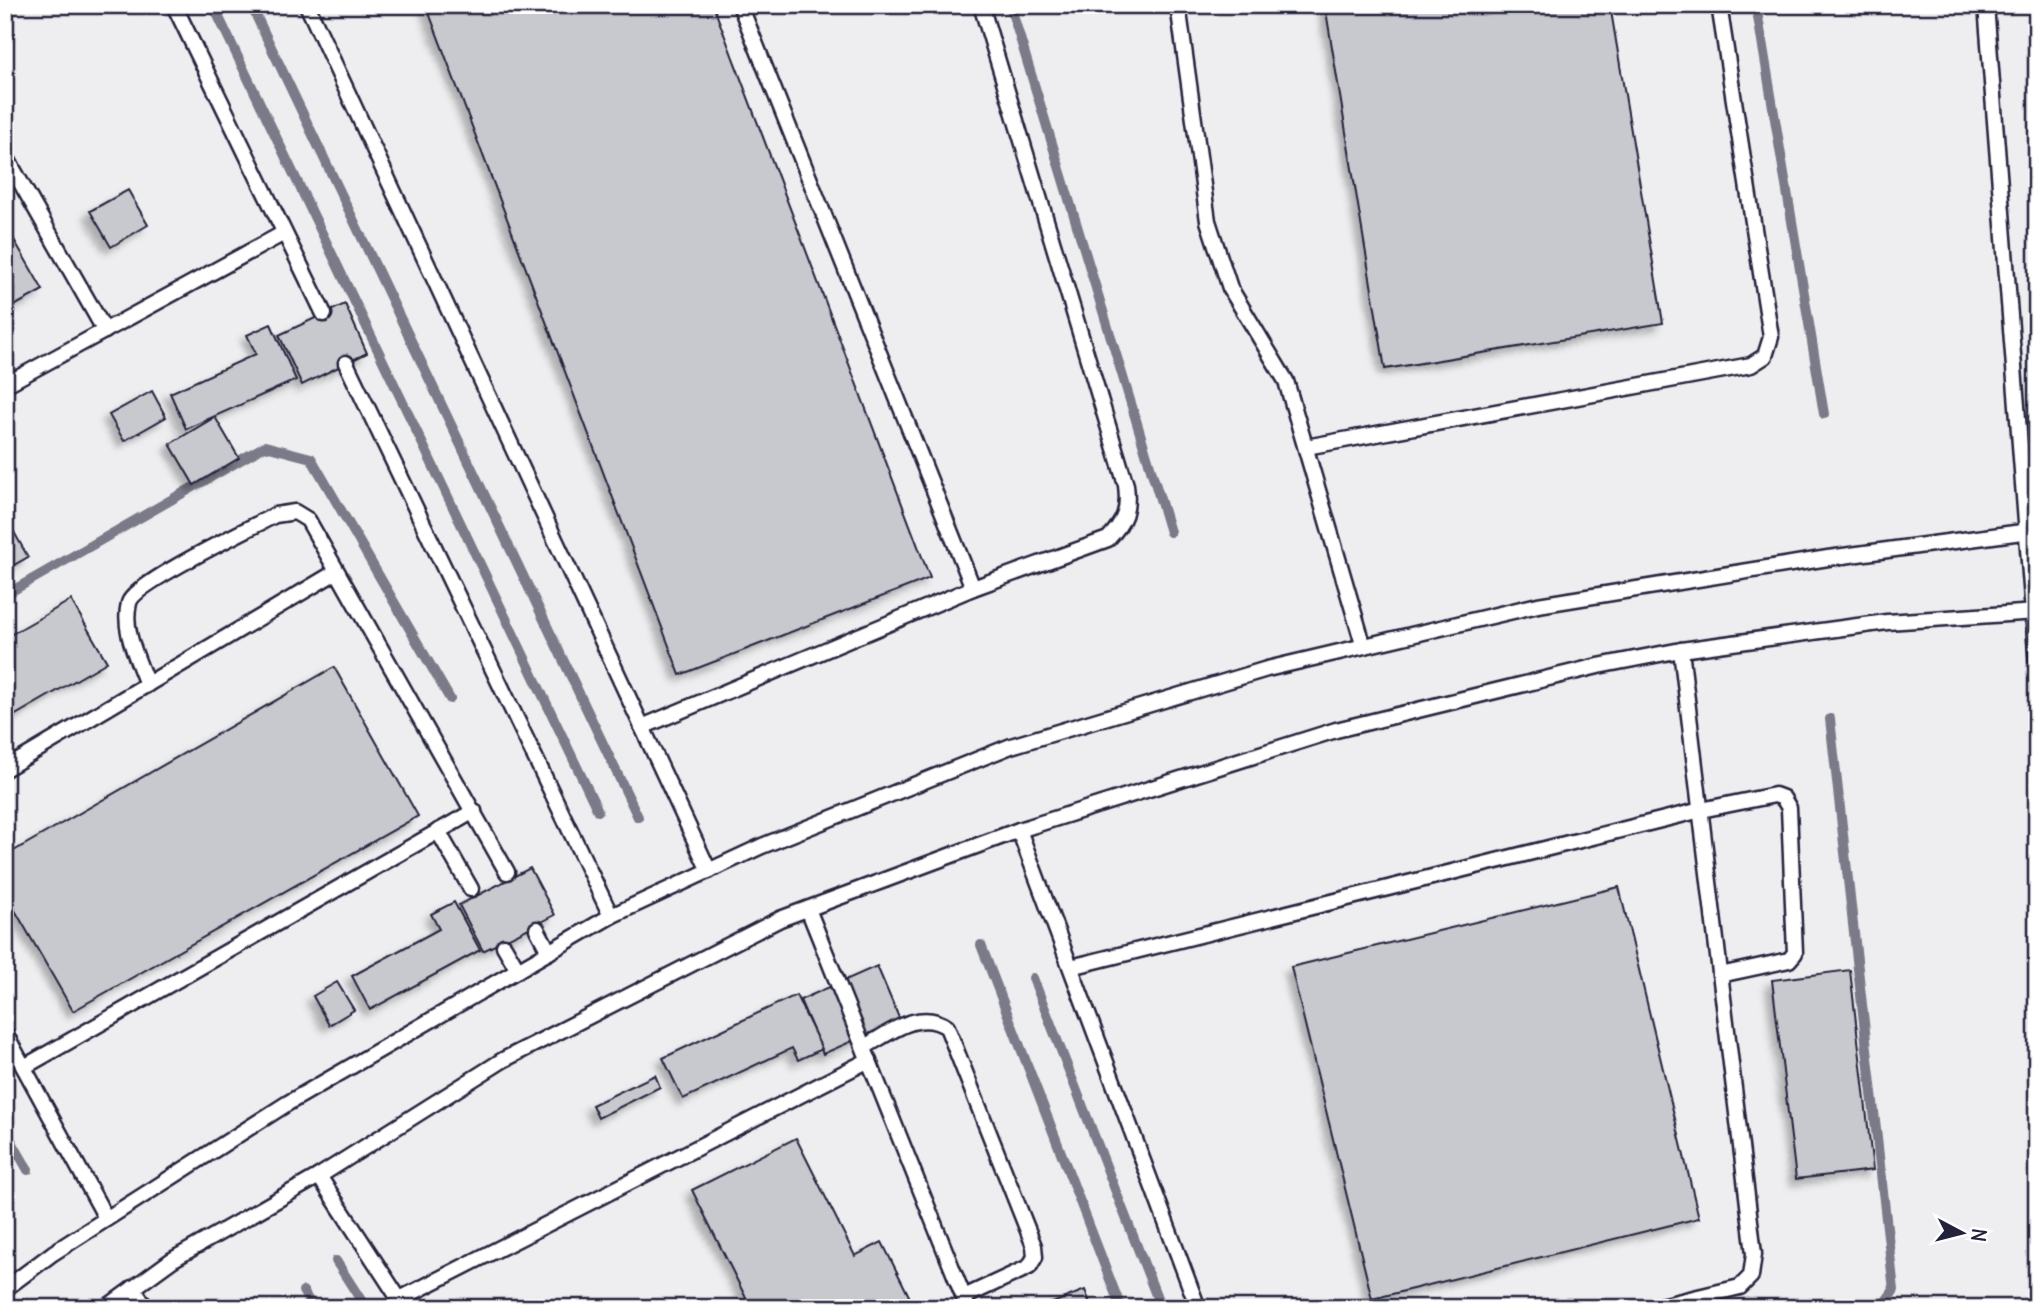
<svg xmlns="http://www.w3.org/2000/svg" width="2042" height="1313" font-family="Delius,sans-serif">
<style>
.built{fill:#eeeef1}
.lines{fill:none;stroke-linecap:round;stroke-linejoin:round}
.stream{stroke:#7a7a88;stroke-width:10}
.building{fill:#c8c8cf;stroke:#22223b;stroke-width:2;filter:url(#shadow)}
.service-casing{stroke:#22223b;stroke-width:19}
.service{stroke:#fff;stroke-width:14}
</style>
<defs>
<filter id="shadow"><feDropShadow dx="-6" dy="6" stdDeviation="3.5" flood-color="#0004"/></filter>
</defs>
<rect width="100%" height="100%" fill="#fff"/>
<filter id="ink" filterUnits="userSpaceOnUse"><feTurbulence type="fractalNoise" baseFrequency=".0143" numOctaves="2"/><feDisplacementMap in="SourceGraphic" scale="14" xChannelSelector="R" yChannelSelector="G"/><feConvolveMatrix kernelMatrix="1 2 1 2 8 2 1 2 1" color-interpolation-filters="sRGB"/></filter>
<g filter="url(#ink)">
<rect class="built" x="5" y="5" width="2032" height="1303"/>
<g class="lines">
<g class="stream">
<path d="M213 5 598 811"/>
<path d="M251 5 638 817"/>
<path d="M1010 5 1170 532"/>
<path d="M1756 5 1824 414"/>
<path d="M5 595 265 446 311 458 450 699"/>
<path d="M1830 719 1894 1290 1881 1308"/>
<path d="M981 945 1121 1308"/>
<path d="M1033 978 1161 1308"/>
<path d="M5 1130 28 1170"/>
<path d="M336 1261 366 1308"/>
<path d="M303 1291 313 1308"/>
</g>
</g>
<g class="building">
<path d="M426 5H713L930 578 680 675Z"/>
<path d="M1325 5H1610L1663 323 1385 369Z"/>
<path d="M128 190 148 225 111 247 90 211Z"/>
<path d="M5 224 43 290 5 311Z"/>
<path d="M345 304 367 353 302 385 279 335Z"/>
<path d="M271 324 296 380 186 429 170 393 256 354 247 335Z"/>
<path d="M152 391 166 417 124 441 109 415Z"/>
<path d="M215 417 239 458 194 485 170 444Z"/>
<path d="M5 516 28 557 5 570Z"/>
<path d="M71 600 107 662 5 721V638Z"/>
<path d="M334 667 418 816 73 1011 5 893V856Z"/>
<path d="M530 868 555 915 483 951 459 905Z"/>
<path d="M1619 887 1699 1218 1372 1299 1291 967Z"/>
<path d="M454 902 480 950 370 1010 352 976 439 929 431 914Z"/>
<path d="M877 966 900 1020 823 1054 800 1000Z"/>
<path d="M1850 970 1873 1170 1796 1179 1772 980Z"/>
<path d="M337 982 354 1010 329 1025 313 996Z"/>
<path d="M796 995 822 1049 798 1060 792 1048 683 1099 663 1058Z"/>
<path d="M655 1075 660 1087 598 1118 592 1105Z"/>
<path d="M796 1138 855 1256 882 1242 915 1308H751L692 1190Z"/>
<path d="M1085 1290 1092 1308H1040Z"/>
</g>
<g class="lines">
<defs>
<g id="service">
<path d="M174 5 324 314"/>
<path d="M307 5 709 871"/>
<path d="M740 5 973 588"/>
<path d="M1178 5 1208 221 1230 288 1286 381 1363 644"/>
<path d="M1986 5 2037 665"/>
<path d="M5 155 105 331"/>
<path d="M346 363 611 916"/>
<path d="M5 385 284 233"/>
<path d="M1306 447 1751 365 1765 356 1771 337 1719 5"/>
<path d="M147 685C138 659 122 631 129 603 134 583 251 528 275 515L295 512 308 520 507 872"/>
<path d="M642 727 973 588 1108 539C1125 521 1129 510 1126 485L981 5"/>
<path d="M5 769 336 572"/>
<path d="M1019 830 1198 1308"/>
<path d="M438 831 471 889"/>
<path d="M808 909 968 1308"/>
<path d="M537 929 549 952"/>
<path d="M504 946 518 970"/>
<path d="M1071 967 1701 810 1775 795 1783 798 1789 808 1795 953 1789 960 1720 975"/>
<path d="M5 1033 106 1218"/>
<path d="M864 1047C890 1033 919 1008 947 1027L1034 1246 1035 1257 1029 1267 964 1297"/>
<path d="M24 1067 474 811"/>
<path d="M319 1176 405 1308"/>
<path d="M133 1288 146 1308"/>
<path d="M5 1289 53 1253 288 1103 611 916 762 846 1011 746 1267 669 1538 605 1828 558 2037 530"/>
<path d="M400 1299 869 1060"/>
<path d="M106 1308 172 1260 319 1176 503 1060 780 919 1019 830 1336 730 1598 666 1681 650 1887 622 2037 612"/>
<path d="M1652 1308 1740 1287 1751 1276 1754 1254 1681 650"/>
</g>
</defs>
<use href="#service" class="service-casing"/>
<use href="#service" class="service"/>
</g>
</g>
<rect width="2042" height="1313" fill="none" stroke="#fff" stroke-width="28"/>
<rect x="14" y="14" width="2014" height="1285" fill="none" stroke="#22223b" stroke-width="2.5" filter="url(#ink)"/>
<g transform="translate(1962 1233) rotate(97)" stroke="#ffffff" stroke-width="5" paint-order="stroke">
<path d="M0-5L12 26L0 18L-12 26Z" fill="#22223b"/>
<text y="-10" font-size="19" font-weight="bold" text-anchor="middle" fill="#22223b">N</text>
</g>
</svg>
